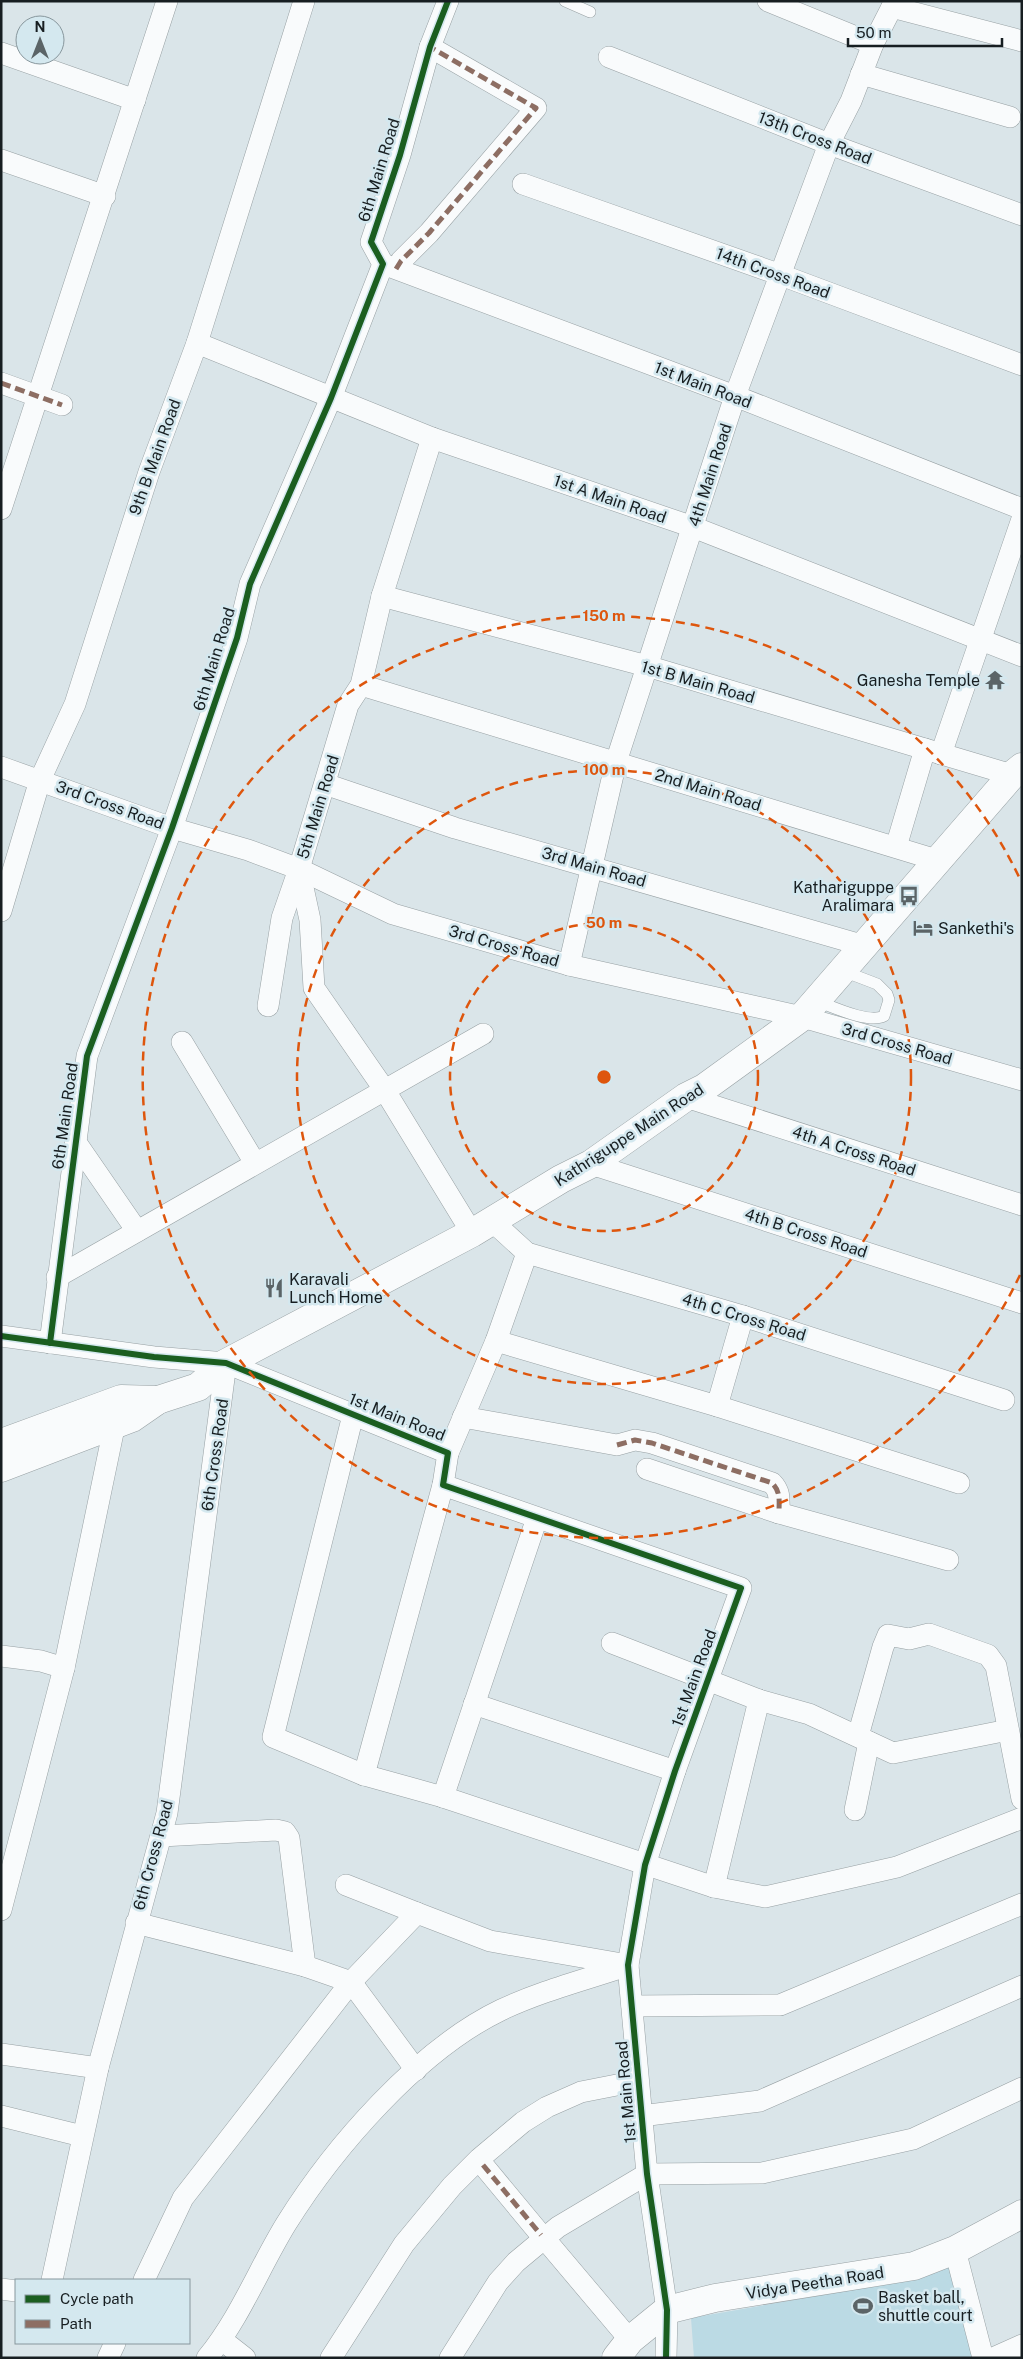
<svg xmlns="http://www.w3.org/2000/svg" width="1023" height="2359" font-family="'Public Sans',sans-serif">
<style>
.green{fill:#bbdae4}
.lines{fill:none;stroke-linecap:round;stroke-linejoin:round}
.lane-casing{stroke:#97a0a3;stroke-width:12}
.street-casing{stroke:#97a0a3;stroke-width:22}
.secondary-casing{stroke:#97a0a3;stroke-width:29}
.lane{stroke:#f9fbfc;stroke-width:11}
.street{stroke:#f9fbfc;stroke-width:21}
.secondary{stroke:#f9fbfc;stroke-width:28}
.quiet{stroke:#8d6e63;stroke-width:5;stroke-dasharray:10 5;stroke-linecap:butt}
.cycleway-casing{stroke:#d4e8ef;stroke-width:9}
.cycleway{stroke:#1b5e20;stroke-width:6}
.ring{fill:none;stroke:#de560d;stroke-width:2.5;stroke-dasharray:9 6}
.labels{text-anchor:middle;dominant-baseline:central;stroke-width:5;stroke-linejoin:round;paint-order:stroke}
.street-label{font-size:16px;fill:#171e21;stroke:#d4e8ef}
.poi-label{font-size:16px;fill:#171e21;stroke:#d4e8ef;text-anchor:start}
.centre{fill:#de560d;stroke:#d4e8ef;stroke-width:2.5}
.ring-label{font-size:15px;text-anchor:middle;font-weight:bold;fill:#de560d;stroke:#d4e8ef;stroke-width:5;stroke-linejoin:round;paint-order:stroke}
</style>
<rect width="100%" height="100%" fill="#dae5e9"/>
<path class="green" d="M953 2265 976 2358H694L691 2318 834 2293Z"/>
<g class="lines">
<defs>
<g id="lane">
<path d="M565 1 590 12"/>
<path d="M817 1001C833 1007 869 1024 884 1016L889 1000 887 994 877 984 843 971"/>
</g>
<g id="street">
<path d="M768 1 873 44"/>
<path d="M892 7 1022 41"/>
<path d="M1 53 135 100"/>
<path d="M609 57 829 144 1022 215"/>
<path d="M861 74 1010 117"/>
<path d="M1 160 105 196"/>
<path d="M523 184 781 275 1022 365"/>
<path d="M401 261 429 233 536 108 430 47"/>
<path d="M383 264 735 396 1022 509"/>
<path d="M197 343 432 438 693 527 1022 656"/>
<path d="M1 383 62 405"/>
<path d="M432 438 382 596 361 685 348 705 299 869 310 920 314 988 384 1089 472 1233"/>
<path d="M1 509 167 1"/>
<path d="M382 596 647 666 1012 775"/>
<path d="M361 685 940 861"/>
<path d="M941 754 1022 519"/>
<path d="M1 767 172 828 248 850 299 869 393 914 569 965 802 1017 1022 1080"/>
<path d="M325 784 455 828 865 946"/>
<path d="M896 847 925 749"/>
<path d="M1 911 40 780 75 704 149 472 197 343 304 1"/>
<path d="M569 965 616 762 735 396 829 144 851 101 873 44 895 1"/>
<path d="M268 1006 282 918 299 869"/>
<path d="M182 1042 255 1163"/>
<path d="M686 1097 1022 1205"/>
<path d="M75 1141 137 1231"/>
<path d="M591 1164 1022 1303"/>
<path d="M492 1221 527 1253 743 1316 1004 1400"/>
<path d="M57 1277 483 1034"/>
<path d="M1 1336 154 1357 226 1363 448 1453 443 1485 741 1588 675 1771 645 1865 628 1965 647 2174 667 2310 666 2358"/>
<path d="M496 1341 717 1406 959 1483"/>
<path d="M50 1343 87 1056 172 828 237 638 250 584 331 398 383 264 371 242 400 155 430 47 448 1"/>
<path d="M717 1406 743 1316"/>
<path d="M353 1415 273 1737 364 1775"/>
<path d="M463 1417 617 1445 635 1440 652 1443 772 1483C781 1492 779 1501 779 1513"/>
<path d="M448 1453 496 1341 527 1253"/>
<path d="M647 1469 779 1513 948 1560"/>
<path d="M443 1485 364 1775 443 1797 714 1887 765 1897 897 1867 1022 1818"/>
<path d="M612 1643 759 1700 809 1714 893 1753 1008 1730"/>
<path d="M1 1656 41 1661 64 1668"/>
<path d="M474 1704 675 1771"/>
<path d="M858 1736 883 1647 888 1635 909 1639 929 1634 988 1655 996 1666 1022 1799"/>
<path d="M443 1797 537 1518"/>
<path d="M855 1810 869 1742"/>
<path d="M161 1836 276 1830 285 1832 289 1838 305 1966"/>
<path d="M346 1885 417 1913"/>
<path d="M714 1887 759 1700"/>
<path d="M1 1910 64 1668 115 1423"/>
<path d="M136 1923 305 1966 351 1982 416 2070"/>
<path d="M632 2006 780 2005 1022 1904"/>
<path d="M1 2054 98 2068"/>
<path d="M1 2116 82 2136"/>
<path d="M641 2116 760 2101 1022 1986"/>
<path d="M483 2165 541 2235"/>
<path d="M544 2238 630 2340"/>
<path d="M955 2250 983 2358"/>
<path d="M52 2280 98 2068 167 1813 226 1363"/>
<path d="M144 2280 183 2198 351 1982 417 1913 490 1941 628 1965"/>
<path d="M1 2289 16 2291"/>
<path d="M222 2340 245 2358"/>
<path d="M108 2358 115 2343"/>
<path d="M207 2358C240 2318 259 2268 286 2224 334 2147 418 2050 501 2010 541 1991 584 1980 626 1966"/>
<path d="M331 2358 404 2244 452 2186 479 2159 523 2122 547 2107 581 2092 637 2081"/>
<path d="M450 2358 498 2282 516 2262 558 2227 647 2174 762 2173 913 2139 1022 2088"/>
<path d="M993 2358 1022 2345"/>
</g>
<g id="secondary">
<path d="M1 1443 121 1399 158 1400"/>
<path d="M1 1468 132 1418 158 1400 198 1387 226 1363 472 1233 561 1179 591 1164 686 1097 704 1088 802 1017 1012 775 1022 767"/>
<path d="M616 2358 630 2340 667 2310 715 2298 914 2266 955 2250 1022 2214"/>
</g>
</defs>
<use href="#lane" class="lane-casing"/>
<use href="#street" class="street-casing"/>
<use href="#secondary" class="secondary-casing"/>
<use href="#lane" class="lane"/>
<use href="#street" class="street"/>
<use href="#secondary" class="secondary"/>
<g class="quiet">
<path d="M396 269 401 261 429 233 536 108 430 47"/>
<path d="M1 383 62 405"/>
<path d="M617 1445 635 1440 652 1443 772 1483C781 1492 779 1501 779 1513"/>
<path d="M483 2165 541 2235"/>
</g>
<defs>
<g id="cycleway">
<path d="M1 1336 154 1357 226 1363 448 1453 443 1485 741 1588 675 1771 645 1865 628 1965 647 2174 667 2310 666 2358"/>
<path d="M50 1343 87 1056 172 828 237 638 250 584 331 398 383 264 371 242 400 155 430 47 448 1"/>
</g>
</defs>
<use href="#cycleway" class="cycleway-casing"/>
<use href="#cycleway" class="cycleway"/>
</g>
<g class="ring">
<circle cx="604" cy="1077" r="154"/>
<circle cx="604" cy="1077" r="307"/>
<path d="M1020 1275A461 461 0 1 1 1020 879"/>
</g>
<defs>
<symbol id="temple-bare" viewBox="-9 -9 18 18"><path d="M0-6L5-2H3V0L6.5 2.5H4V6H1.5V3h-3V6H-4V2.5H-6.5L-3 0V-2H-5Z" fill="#5b6467" stroke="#d4e8ef" stroke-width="2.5" paint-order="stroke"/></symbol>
<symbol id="bus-bare" viewBox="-9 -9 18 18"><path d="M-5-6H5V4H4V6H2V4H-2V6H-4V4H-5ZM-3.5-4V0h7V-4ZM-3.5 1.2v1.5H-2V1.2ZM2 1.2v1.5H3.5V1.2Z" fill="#5b6467" stroke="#d4e8ef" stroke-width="2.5" paint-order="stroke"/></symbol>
<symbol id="hotel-bare" viewBox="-9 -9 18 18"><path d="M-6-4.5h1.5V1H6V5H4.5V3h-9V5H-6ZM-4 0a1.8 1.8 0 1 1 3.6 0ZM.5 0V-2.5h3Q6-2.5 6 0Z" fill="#5b6467" stroke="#d4e8ef" stroke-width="2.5" paint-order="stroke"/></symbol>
<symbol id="restaurant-bare" viewBox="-9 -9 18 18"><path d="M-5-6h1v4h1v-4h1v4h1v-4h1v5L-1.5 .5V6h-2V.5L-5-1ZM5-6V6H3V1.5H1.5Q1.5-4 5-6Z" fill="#5b6467" stroke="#d4e8ef" stroke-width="2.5" paint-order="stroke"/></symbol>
<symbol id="stadium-bare" viewBox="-9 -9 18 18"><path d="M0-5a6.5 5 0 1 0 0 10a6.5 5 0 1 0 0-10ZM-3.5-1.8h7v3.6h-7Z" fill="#5b6467" stroke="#d4e8ef" stroke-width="2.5" paint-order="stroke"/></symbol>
</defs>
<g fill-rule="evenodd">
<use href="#temple-bare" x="981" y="666" width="28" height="28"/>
<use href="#bus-bare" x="895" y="882" width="28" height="28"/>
<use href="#hotel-bare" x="909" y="914" width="28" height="28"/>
<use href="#restaurant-bare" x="260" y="1274" width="28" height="28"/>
<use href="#stadium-bare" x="849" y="2292" width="28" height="28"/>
</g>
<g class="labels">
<g class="street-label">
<text transform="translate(815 138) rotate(21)">13th Cross Road</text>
<text transform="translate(379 170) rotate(-73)">6th Main Road</text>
<text transform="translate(773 273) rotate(20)">14th Cross Road</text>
<text transform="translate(703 385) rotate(21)">1st Main Road</text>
<text transform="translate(155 457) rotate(-70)">9th B Main Road</text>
<text transform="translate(710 475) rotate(-72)">4th Main Road</text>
<text transform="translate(610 499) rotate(19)">1st A Main Road</text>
<text transform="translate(214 659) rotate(-73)">6th Main Road</text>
<text transform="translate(698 682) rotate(16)">1st B Main Road</text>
<text transform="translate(708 790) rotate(17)">2nd Main Road</text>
<text transform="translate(110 805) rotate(20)">3rd Cross Road</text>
<text transform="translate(318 807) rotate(-73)">5th Main Road</text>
<text transform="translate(594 867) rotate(16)">3rd Main Road</text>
<text transform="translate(504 946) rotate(16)">3rd Cross Road</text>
<text transform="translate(897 1044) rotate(16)">3rd Cross Road</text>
<text transform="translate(65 1116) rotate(-82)">6th Main Road</text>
<text transform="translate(629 1135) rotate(-33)">Kathriguppe Main Road</text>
<text transform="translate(854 1151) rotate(18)">4th A Cross Road</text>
<text transform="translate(806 1233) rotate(18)">4th B Cross Road</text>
<text transform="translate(744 1317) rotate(17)">4th C Cross Road</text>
<text transform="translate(397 1417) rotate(22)">1st Main Road</text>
<text transform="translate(215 1455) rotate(-82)">6th Cross Road</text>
<text transform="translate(694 1678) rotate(-70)">1st Main Road</text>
<text transform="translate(153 1855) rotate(-75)">6th Cross Road</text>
<text transform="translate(626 2092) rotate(-95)">1st Main Road</text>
<text transform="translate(815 2283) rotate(-9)">Vidya Peetha Road</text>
</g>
<g class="poi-label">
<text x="980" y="680" text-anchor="end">Ganesha Temple</text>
<text x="894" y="887" text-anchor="end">Kathariguppe<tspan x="894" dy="18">Aralimara</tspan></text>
<text x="938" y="928">Sankethi's</text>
<text x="289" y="1279">Karavali<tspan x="289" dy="18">Lunch Home</tspan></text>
<text x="878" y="2297">Basket ball,<tspan x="878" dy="18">shuttle court</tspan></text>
</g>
</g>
<circle cx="604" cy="1077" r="8" class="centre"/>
<g class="ring-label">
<text x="604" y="621">150 m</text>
<text x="604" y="775">100 m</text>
<text x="604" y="928">50 m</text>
</g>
<rect width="1023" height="2359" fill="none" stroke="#171e21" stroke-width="5"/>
<rect x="15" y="2279" width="175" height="65" fill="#d4e8ef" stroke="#88979d"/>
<rect x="25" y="2295" width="25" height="8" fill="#1b5e20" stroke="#88979d"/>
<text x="60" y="2304" font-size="15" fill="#171e21">Cycle path</text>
<rect x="25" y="2320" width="25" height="8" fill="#8d6e63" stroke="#88979d"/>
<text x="60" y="2329" font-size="15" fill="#171e21">Path</text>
<g transform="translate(40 40)"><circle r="24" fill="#d4e8ef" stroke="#88979d"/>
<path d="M0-4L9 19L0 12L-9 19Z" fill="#5b6467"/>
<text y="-8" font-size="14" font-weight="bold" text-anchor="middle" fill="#171e21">N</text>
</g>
<path d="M848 38v8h154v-8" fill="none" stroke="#171e21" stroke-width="2.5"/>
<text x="856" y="38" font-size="15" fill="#171e21" stroke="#d4e8ef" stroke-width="4" paint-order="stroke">50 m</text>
</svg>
